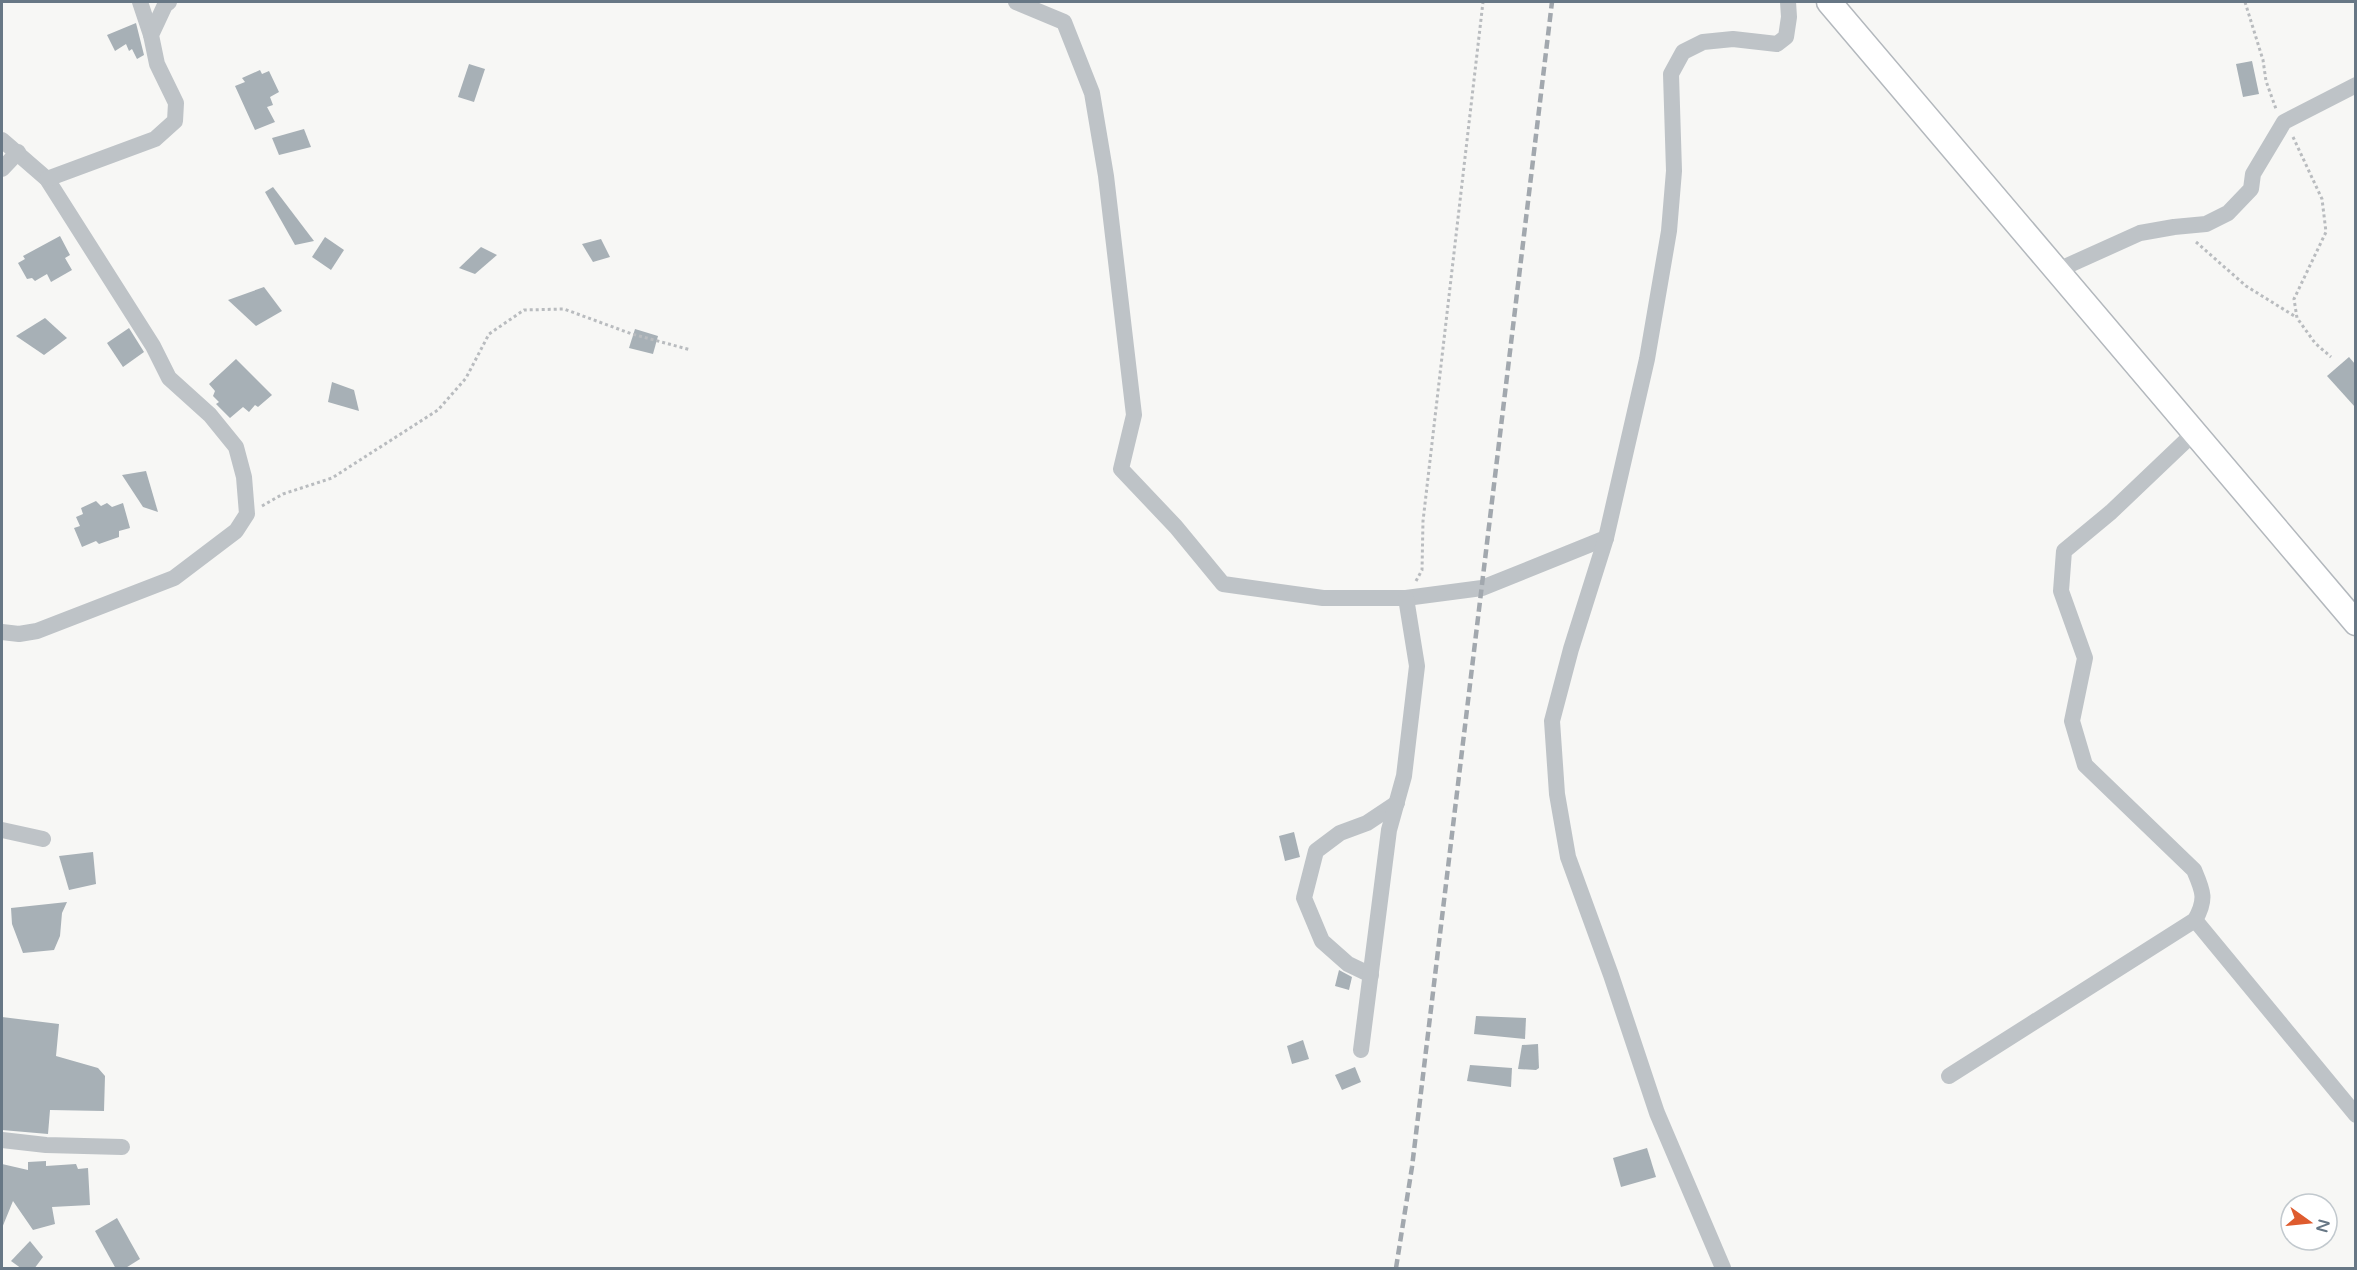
<svg xmlns="http://www.w3.org/2000/svg" width="2357" height="1270" font-family="'Varela Round',sans-serif">
<style>
.building{fill:#a7b0b6}
.lines{fill:none;stroke-linecap:round;stroke-linejoin:round}
.secondary-casing{stroke:#b3b8bd;stroke-width:27}
.path{stroke:#b9bcbf;stroke-width:3;stroke-dasharray:3 3;stroke-linecap:butt}
.minor{stroke:#bec3c7;stroke-width:16}
.secondary{stroke:#fff;stroke-width:24}
.rail{stroke:#a2a8ae;stroke-width:4.5;stroke-dasharray:9 4.5;stroke-linecap:butt}
</style>
<rect width="100%" height="100%" fill="#f7f7f5"/>
<g class="building">
<path d="M136 23 144 55 137 59 132 49 129 51 126 44 115 51 107 35Z"/>
<path d="M2252 61 2259 94 2243 97 2236 64Z"/>
<path d="M469 64 485 69 474 102 458 97Z"/>
<path d="M260 70 262 74 269 71 279 92 270 97 273 105 267 107 275 122 255 130 235 86 245 82 242 78Z"/>
<path d="M304 129 311 147 279 155 272 138Z"/>
<path d="M273 187 314 241 295 245 265 192Z"/>
<path d="M60 236 70 255 65 258 72 270 51 282 47 274 35 281 32 278 27 279 18 263 25 259 23 256Z"/>
<path d="M325 237 344 250 331 270 312 257Z"/>
<path d="M601 239 610 257 593 262 582 244Z"/>
<path d="M481 247 497 255 475 274 459 268Z"/>
<path d="M264 287 282 311 256 326 228 300Z"/>
<path d="M45 318 67 338 44 355 16 336Z"/>
<path d="M129 328 144 352 123 367 107 343Z"/>
<path d="M635 329 658 336 653 354 629 348Z"/>
<path d="M2349 357 2355 364V407L2327 376Z"/>
<path d="M236 359 272 395 258 407 255 405 249 412 243 407 230 418 216 404 219 402 213 396 215 391 209 384Z"/>
<path d="M332 382 354 390 359 411 328 402Z"/>
<path d="M146 471 158 512 143 507 122 475Z"/>
<path d="M96 501 101 506 107 503 112 507 123 503 130 528 119 531V537L99 544 96 541 82 547 74 528 80 526 76 517 83 514 81 508Z"/>
<path d="M1294 832 1300 857 1285 861 1279 836Z"/>
<path d="M93 852 96 884 69 890 59 856Z"/>
<path d="M67 902 62 913 60 936 54 950 23 953 12 924 11 908Z"/>
<path d="M1339 970 1352 977 1349 990 1335 986Z"/>
<path d="M1476 1016 1526 1018 1525 1039 1474 1034Z"/>
<path d="M2 1017 59 1024 56 1056 98 1068 105 1076 104 1111 50 1110 48 1134 2 1130Z"/>
<path d="M1303 1040 1309 1059 1292 1064 1287 1046Z"/>
<path d="M1538 1044 1539 1068 1536 1070 1518 1069 1522 1045Z"/>
<path d="M1470 1065 1512 1068 1511 1087 1467 1081Z"/>
<path d="M1355 1067 1361 1082 1342 1090 1335 1075Z"/>
<path d="M1647 1148 1656 1177 1621 1187 1613 1158Z"/>
<path d="M46 1161V1166L76 1164 78 1169 88 1168 90 1205 52 1207 55 1224 33 1230 13 1201 2 1228V1164L28 1170V1162Z"/>
<path d="M117 1218 140 1259 124 1269H116L95 1231Z"/>
<path d="M30 1241 43 1257 34 1269H22L11 1261Z"/>
</g>
<g class="lines">
<defs>
<path id="secondary" d="M1829 2 2356 623"/>
</defs>
<use href="#secondary" class="secondary-casing"/>
<g class="path">
<path d="M2245 2 2263 60 2266 81 2276 109"/>
<path d="M2293 137 2322 199 2326 232 2294 299 2297 318 2315 343 2331 357"/>
<path d="M2196 242 2246 286 2296 317"/>
<path d="M262 506 283 494 332 478 438 410 466 378 489 334 524 310 564 309 632 334 691 350"/>
<path d="M1416 581 1422 570 1423 521 1483 2"/>
</g>
<g class="minor">
<path d="M140 2 151 35"/>
<path d="M1016 2 1064 22 1092 93 1106 176 1134 415 1121 469 1176 527 1223 584 1323 598H1406L1482 588 1606 538"/>
<path d="M2 140 47 179 153 346 169 378 210 415 236 447 244 477 247 514 236 531 174 578 37 631 19 634 2 632"/>
<path d="M2 169 18 152"/>
<path d="M47 179 155 139 175 121 176 103 157 64 151 35 165 5 169 2"/>
<path d="M2058 270 2140 233 2174 227 2206 224 2228 213 2251 189 2253 174 2284 122 2356 85"/>
<path d="M2 830 43 839"/>
<path d="M2195 920 2356 1115"/>
<path d="M1371 975 1348 964 1322 941 1304 898 1316 851 1340 833 1367 823 1397 803"/>
<path d="M1361 1050 1389 830 1404 776 1417 666 1406 598"/>
<path d="M1949 1076 2195 920C2207 899 2203 891 2194 870L2085 765 2072 721 2085 658 2061 591 2064 551 2111 512 2195 432"/>
<path d="M2 1140 46 1145 122 1147"/>
<path d="M1723 1268 1657 1113 1611 975 1568 857 1557 794 1552 721 1571 649 1606 538 1647 359 1669 231 1674 171 1671 74 1683 52 1703 42 1733 39 1777 44 1786 37 1789 17 1788 2"/>
</g>
<use href="#secondary" class="secondary"/>
<path class="rail" d="M1396 1268 1412 1167 1552 2"/>
</g>
<rect width="2357" height="1270" fill="none" stroke="#677785" stroke-width="6"/>
<g transform="translate(2309 1222) rotate(105)"><circle r="28" fill="#ffffff" stroke="#c2c9ce" stroke-width="1.5"/>
<path d="M0-4.5L10 22L0 15L-10 22Z" fill="#de5b2e"/>
<text y="-9" font-size="16" font-weight="bold" text-anchor="middle" fill="#677785">N</text>
</g>
</svg>
